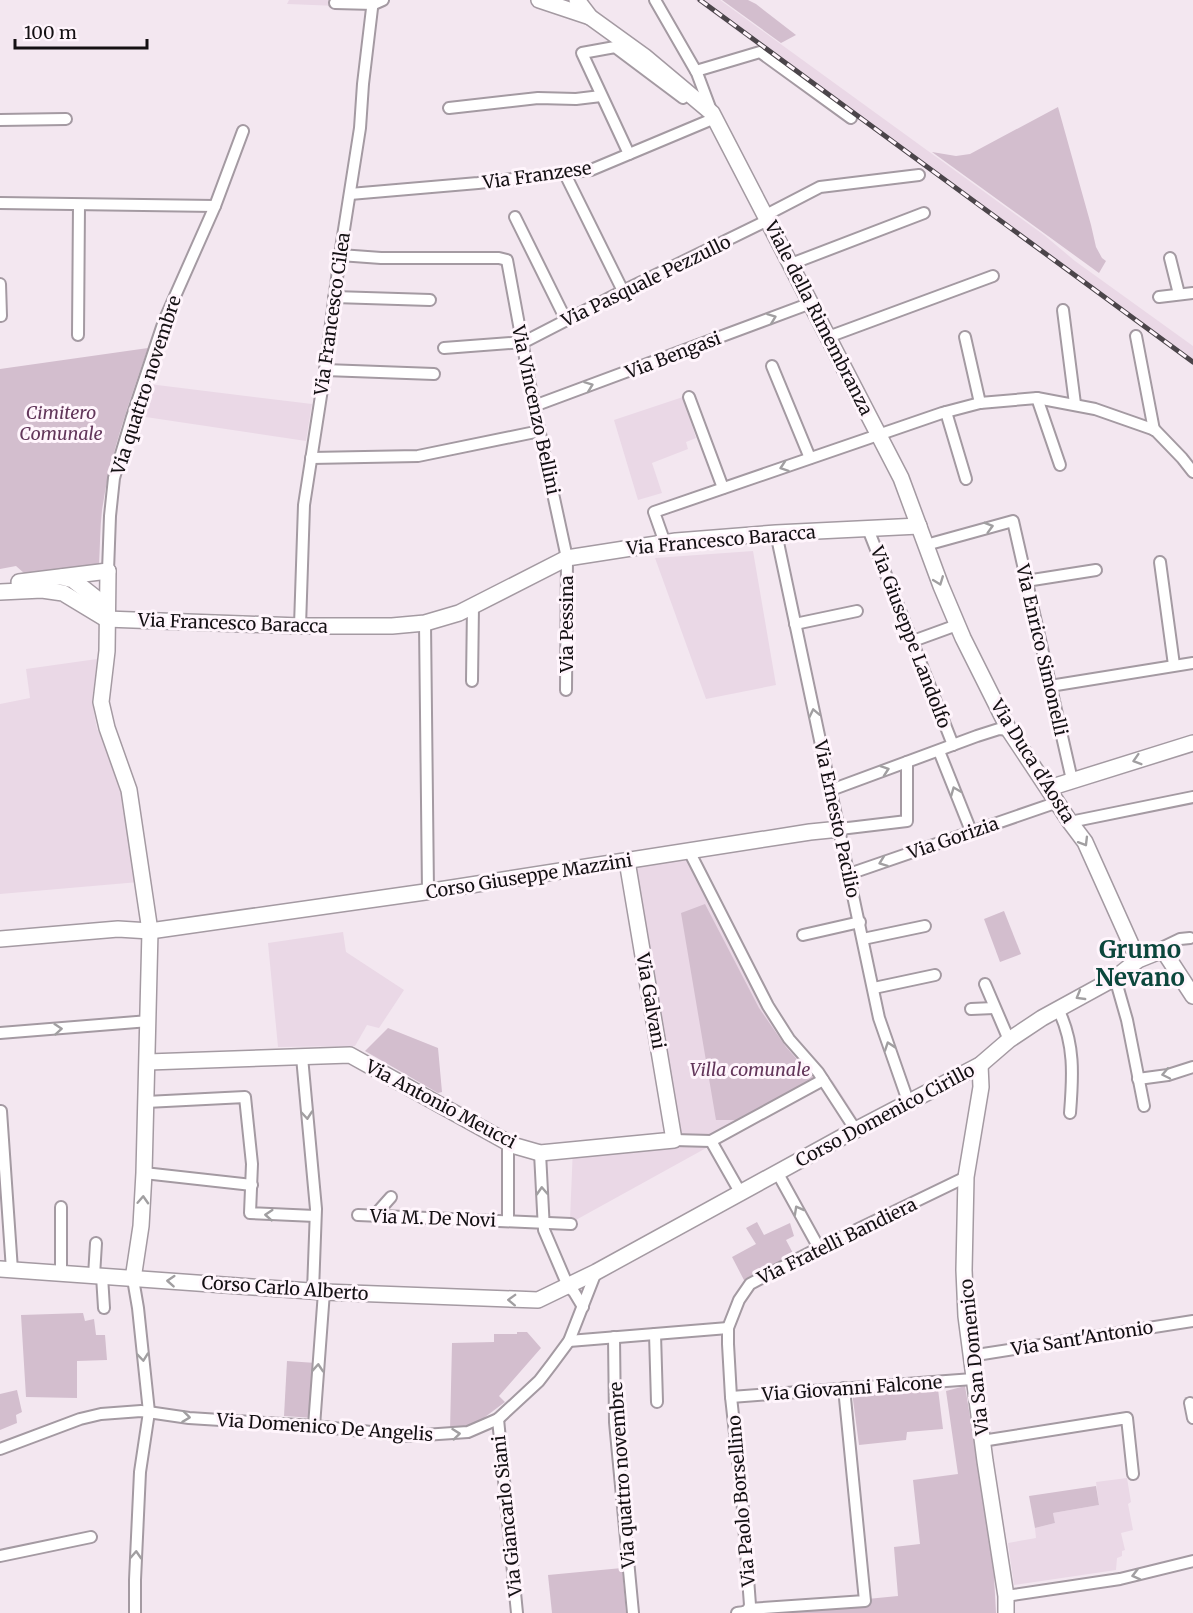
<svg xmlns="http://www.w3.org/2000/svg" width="1193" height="1613" font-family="Merriweather,serif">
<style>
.built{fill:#ead8e6}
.green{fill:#d3bece}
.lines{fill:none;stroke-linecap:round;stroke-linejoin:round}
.street-casing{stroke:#a49aa2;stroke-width:14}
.secondary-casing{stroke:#a49aa2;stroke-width:18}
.street{stroke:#fff;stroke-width:10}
.secondary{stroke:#fff;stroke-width:15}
.rail-casing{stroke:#4b454a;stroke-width:5}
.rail{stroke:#fff5fc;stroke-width:3;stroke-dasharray:9;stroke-linecap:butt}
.oneway{stroke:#a19fa1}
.labels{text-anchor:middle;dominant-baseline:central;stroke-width:6;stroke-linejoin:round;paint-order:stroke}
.street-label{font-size:18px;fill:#141013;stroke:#fff5fc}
.park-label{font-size:18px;font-style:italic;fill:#62365a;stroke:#fff5fc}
.district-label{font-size:24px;font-weight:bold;fill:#0c463c;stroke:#fff5fc}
</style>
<rect width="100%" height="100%" fill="#f3e7f0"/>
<g class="built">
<path d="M289 0H364V7L287 4Z"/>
<path d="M695 0H720L1044 235 1075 261 1193 346V364Z"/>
<path d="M149 384 312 404 306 441 139 416Z"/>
<path d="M683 397 696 438 686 442 688 449 652 463 662 493 638 500 614 420Z"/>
<path d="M753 551 776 685 706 699 655 558Z"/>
<path d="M97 659 92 701 97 729 116 764 139 882 0 894V704L30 698 26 669Z"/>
<path d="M695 853 763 989 794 1039 816 1067 833 1081 860 1123 850 1128 825 1085 718 1141 741 1183 708 1147 574 1221 570 1220 573 1147 664 1135 665 1133 622 865Z"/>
<path d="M343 932 346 952 404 990 379 1028 367 1025 355 1046 278 1047 268 943Z"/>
<path d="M1127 1478 1131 1502 1128 1504 1133 1530 1121 1533 1125 1550 1122 1551V1556L1117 1558 1116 1570 1014 1585 1008 1543 1036 1538 1035 1528 1055 1523 1053 1513 1099 1505 1096 1482Z"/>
</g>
<g class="green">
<path d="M722 0H748L756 4 796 35 781 43Z"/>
<path d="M1058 107 1091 225 1096 247 1102 258 1106 261 1099 273 932 152 956 156 970 154Z"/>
<path d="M148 348C130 400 110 454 102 510 100 528 100 547 99 566L24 573 16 566 0 569V369Z"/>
<path d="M705 904 759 1008 786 1047 817 1082 739 1120H716L681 913Z"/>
<path d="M1004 911 1021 954 1000 962 984 919Z"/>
<path d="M388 1028 438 1048 442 1092 438 1093 365 1051Z"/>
<path d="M757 1222 764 1235 790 1223 794 1236 786 1240 795 1257 772 1265 745 1282 732 1257 756 1244 746 1228Z"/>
<path d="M83 1313 85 1321 94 1319 96 1335H105L107 1360 77 1361V1398L26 1397 21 1315Z"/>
<path d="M517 1332H527L541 1348 499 1396 505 1402 477 1423 450 1431 452 1343 494 1342V1334H517Z"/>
<path d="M287 1361 316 1363 313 1418 284 1416Z"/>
<path d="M965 1386 993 1558 996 1613H743L753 1610 898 1596 894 1547 920 1544 913 1480 958 1474 946 1391Z"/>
<path d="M938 1389 943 1429 907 1432 906 1440 859 1445 852 1392Z"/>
<path d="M17 1390 22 1412 16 1415 17 1423 0 1430V1394Z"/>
<path d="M1096 1486 1099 1505 1053 1513 1055 1523 1035 1528 1029 1496Z"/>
<path d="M622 1568 626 1613H552L548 1575Z"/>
</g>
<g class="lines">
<defs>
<g id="street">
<path d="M655 0 697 73 712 113"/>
<path d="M335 3 374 4 383 0"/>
<path d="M696 71 760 52 851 118"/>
<path d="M449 108 538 98 576 99 601 96"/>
<path d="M0 120 66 119"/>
<path d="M629 154 582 53 615 47 683 98"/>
<path d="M565 174 623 291"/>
<path d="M350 194 478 183 591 170 715 118"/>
<path d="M0 203 215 206"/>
<path d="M766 215 820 187 919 175"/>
<path d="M515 217 566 320"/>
<path d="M340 255 381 258H499L507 260 534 406 567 558 566 690"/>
<path d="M1170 258 1179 294"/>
<path d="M791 264 924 213"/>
<path d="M0 284 1 316"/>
<path d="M334 297 430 300"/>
<path d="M1159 297 1193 293"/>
<path d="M1063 310 1075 404"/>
<path d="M78 335 79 205"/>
<path d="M1136 336 1154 430"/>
<path d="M828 337 993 276"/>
<path d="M965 337 980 403"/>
<path d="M444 348 524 342 623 291 768 220"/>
<path d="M772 366 810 458"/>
<path d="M325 370 434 374"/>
<path d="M689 397 723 488"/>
<path d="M1037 398 1060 465"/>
<path d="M534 406 811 303"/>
<path d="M946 412 966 479"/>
<path d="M311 458 418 456 540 431"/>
<path d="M868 529 953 745"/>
<path d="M776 533 879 1018 908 1101"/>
<path d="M665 543 654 512 942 413 980 403 1037 398 1095 409 1155 430 1182 458 1193 472"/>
<path d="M926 545 1013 521 1072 780"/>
<path d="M1160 562 1174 665"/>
<path d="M108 571 110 516 114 478 132 417 164 321 215 206 243 131"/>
<path d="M1026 581 1096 570"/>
<path d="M425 623 428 891"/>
<path d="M795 624 857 611"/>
<path d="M300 626 304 505 325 370 340 255 360 128 363 84 373 0"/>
<path d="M913 641 957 625"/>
<path d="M472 681 473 606"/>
<path d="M1050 686 1193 663"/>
<path d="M939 751 971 831"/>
<path d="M831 790 977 736 999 729 1009 730"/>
<path d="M1070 822 1193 797"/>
<path d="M840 829 907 821V762"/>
<path d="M689 851 768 1006 789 1039 818 1072 855 1129"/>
<path d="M849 874 1058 802"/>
<path d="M803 935 860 922"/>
<path d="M863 939 925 926"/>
<path d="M1157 950 1180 939 1190 938"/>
<path d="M1115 978 1127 1020 1144 1106"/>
<path d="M985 984 1009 1040"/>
<path d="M874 988 935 975"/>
<path d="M971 1009 994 1008"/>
<path d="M1058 1009C1075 1043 1073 1076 1070 1113"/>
<path d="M0 1033 149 1021"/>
<path d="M302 1057 316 1209 313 1291"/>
<path d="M1138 1079 1168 1075 1193 1067"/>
<path d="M146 1102 245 1097 252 1164 250 1213 315 1216"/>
<path d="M1 1111 12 1270"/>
<path d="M674 1140 711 1141"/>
<path d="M711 1141 823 1080"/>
<path d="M711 1141 740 1192"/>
<path d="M540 1153 544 1230 568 1286 574 1292 583 1307"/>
<path d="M777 1172 819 1248"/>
<path d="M144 1173 252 1185"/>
<path d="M61 1207V1273"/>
<path d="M358 1215 571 1224"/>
<path d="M375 1215 391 1197"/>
<path d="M508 1221V1143"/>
<path d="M94 1276 96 1243"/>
<path d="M102 1276 104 1308"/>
<path d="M133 1279 138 1308 149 1412 140 1472 135 1580V1613"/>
<path d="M655 1334 657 1402"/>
<path d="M614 1337 615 1422 633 1613"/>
<path d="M569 1341 728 1328"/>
<path d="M970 1356 1193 1321"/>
<path d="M731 1397 973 1379"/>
<path d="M1190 1403 1193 1418"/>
<path d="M498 1419 517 1613"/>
<path d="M314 1426 324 1292"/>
<path d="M982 1441 1127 1418 1133 1474"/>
<path d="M0 1449 80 1419 101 1414 141 1411 189 1418 314 1426 409 1436 468 1432 498 1419 539 1381 552 1364 569 1341 596 1272"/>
<path d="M0 1556 91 1537"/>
<path d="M1006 1596 1120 1579 1193 1561"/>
<path d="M749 1609 865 1601 844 1388"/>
<path d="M737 1613C744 1612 748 1612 750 1605L742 1497 731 1397 728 1344V1328L739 1300 750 1284 819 1248 966 1177"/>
</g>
<g id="secondary">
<path d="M539 0 590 17"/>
<path d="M577 0 590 17 644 56 712 113 901 478 941 586 963 638 1009 730 1070 822 1085 842 1138 960"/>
<path d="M108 571 107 651 101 702 107 728 129 790 150 931 144 1173 141 1226 133 1279"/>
<path d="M62 577 73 580 106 606"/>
<path d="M19 582 108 571"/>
<path d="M0 592 42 590 63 593 106 619 300 626H392L425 623 459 613 567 558 676 541 776 533 919 526"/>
<path d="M1049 788 1193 743"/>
<path d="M0 939 118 929 150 931 439 890 810 832 840 829"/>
<path d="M148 1062 350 1055 512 1145 540 1153 674 1140 627 861"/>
<path d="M980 1065 981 1087 966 1177 964 1270 966 1316 985 1461 1006 1596V1613"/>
<path d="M0 1269 324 1292 538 1300 596 1272 844 1136 980 1065 1009 1040 1042 1018 1115 978 1138 960 1163 950 1193 996"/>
</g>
</defs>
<use href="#street" class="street-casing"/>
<use href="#secondary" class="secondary-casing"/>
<use href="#street" class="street"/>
<use href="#secondary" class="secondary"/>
<defs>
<path id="rail" d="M700 0 1193 362"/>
</defs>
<use href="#rail" class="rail-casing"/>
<use href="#rail" class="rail"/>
</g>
<defs><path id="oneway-chevron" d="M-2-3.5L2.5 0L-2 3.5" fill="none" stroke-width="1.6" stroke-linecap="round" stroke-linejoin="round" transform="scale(1.5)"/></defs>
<g class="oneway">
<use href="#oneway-chevron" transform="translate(772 318) rotate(-21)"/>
<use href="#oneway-chevron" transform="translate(589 386) rotate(-21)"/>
<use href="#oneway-chevron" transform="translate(784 467) rotate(161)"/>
<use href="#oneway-chevron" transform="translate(989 527) rotate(-16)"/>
<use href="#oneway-chevron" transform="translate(939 581) rotate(69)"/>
<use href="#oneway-chevron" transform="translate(814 713) rotate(-102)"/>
<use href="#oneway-chevron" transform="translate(1137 760) rotate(163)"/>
<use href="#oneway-chevron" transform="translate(885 770) rotate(-19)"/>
<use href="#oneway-chevron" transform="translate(955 791) rotate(-112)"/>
<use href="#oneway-chevron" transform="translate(1084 842) rotate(59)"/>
<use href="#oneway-chevron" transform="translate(883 862) rotate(160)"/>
<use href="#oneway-chevron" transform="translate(1080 996) rotate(150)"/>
<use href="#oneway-chevron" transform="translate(58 1029) rotate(-5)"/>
<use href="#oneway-chevron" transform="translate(889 1046) rotate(-109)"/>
<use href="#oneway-chevron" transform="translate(1166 1074) rotate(168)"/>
<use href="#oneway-chevron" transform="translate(307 1115) rotate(85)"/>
<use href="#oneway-chevron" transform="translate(542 1191) rotate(-93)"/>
<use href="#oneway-chevron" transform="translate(143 1200) rotate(-87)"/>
<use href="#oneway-chevron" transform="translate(798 1210) rotate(-119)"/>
<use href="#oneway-chevron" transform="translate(269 1215) rotate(-176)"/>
<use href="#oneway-chevron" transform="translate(171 1281) rotate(-176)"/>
<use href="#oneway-chevron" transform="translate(512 1300) rotate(-178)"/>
<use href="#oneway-chevron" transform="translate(143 1357) rotate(84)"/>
<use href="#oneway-chevron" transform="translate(318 1368) rotate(-86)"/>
<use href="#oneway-chevron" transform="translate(186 1417) rotate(7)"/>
<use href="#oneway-chevron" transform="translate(456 1434) rotate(-6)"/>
<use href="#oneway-chevron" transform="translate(136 1555) rotate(-87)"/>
<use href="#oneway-chevron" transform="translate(1136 1575) rotate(166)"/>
</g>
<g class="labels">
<g class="street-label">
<text transform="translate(537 175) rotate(-8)">Via Franzese</text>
<text transform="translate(646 281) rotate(-26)">Via Pasquale Pezzullo</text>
<text transform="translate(332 314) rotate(-82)">Via Francesco Cilea</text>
<text transform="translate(819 318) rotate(63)">Viale della Rimembranza</text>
<text transform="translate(673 355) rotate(-21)">Via Bengasi</text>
<text transform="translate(146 385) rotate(-72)">Via quattro novembre</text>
<text transform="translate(536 410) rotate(78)">Via Vincenzo Bellini</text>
<text transform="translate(721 540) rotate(-5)">Via Francesco Baracca</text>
<text transform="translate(233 623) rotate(2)">Via Francesco Baracca</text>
<text transform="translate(566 624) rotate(-90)">Via Pessina</text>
<text transform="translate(911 637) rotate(69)">Via Giuseppe Landolfo</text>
<text transform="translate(1042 650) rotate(77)">Via Enrico Simonelli</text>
<text transform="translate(1033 761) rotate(58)">Via Duca d'Aosta</text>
<text transform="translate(837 819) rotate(78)">Via Ernesto Pacilio</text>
<text transform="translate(953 838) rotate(-19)">Via Gorizia</text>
<text transform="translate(529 876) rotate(-9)">Corso Giuseppe Mazzini</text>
<text transform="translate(651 1001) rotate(80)">Via Galvani</text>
<text transform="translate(441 1104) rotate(28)">Via Antonio Meucci</text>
<text transform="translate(885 1115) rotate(-28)">Corso Domenico Cirillo</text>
<text transform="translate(433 1218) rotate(2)">Via M. De Novi</text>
<text transform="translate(837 1241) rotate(-26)">Via Fratelli Bandiera</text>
<text transform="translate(285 1288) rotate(4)">Corso Carlo Alberto</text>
<text transform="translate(1082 1338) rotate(-9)">Via Sant'Antonio</text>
<text transform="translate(974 1357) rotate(-96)">Via San Domenico</text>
<text transform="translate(852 1388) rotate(-4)">Via Giovanni Falcone</text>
<text transform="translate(325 1427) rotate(4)">Via Domenico De Angelis</text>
<text transform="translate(622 1475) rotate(-94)">Via quattro novembre</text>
<text transform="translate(741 1501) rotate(-95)">Via Paolo Borsellino</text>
<text transform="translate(507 1516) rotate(-96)">Via Giancarlo Siani</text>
</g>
<g class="park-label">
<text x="61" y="412">Cimitero<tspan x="61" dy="21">Comunale</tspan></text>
<text x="750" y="1069">Villa comunale</text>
</g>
<g class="district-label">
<text x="1140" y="949">Grumo<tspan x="1140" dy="28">Nevano</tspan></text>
</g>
</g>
<path d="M15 39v9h132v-9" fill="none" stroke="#141013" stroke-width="3"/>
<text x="24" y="39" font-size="18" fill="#141013" stroke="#fff5fc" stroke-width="4.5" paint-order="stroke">100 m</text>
</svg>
